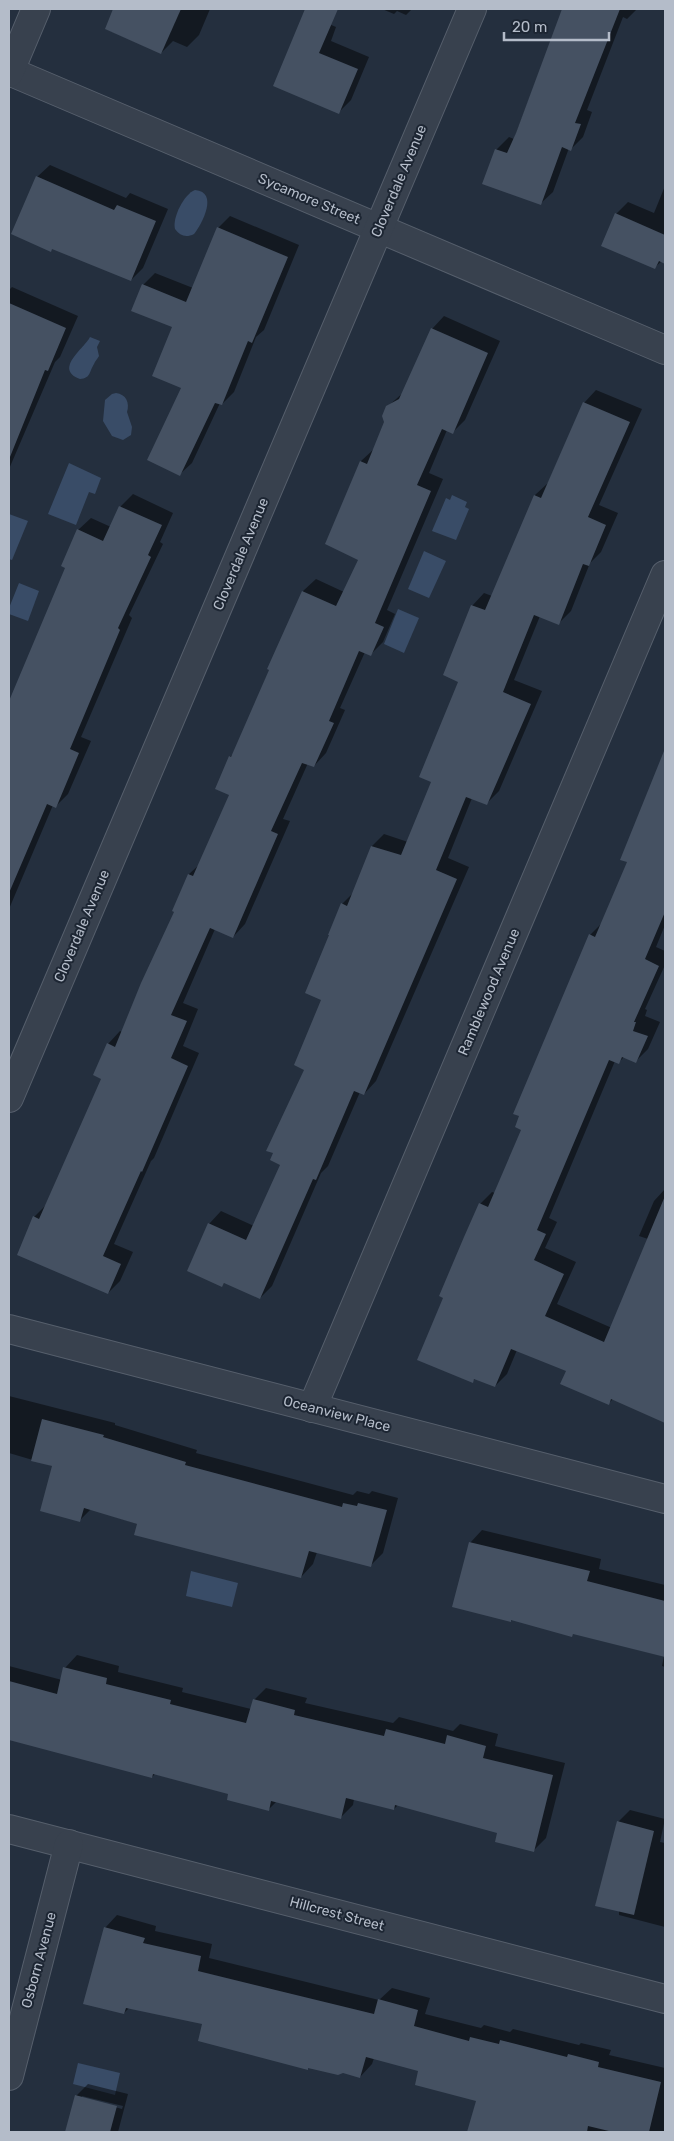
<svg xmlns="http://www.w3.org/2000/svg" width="674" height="2141" font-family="Rubik,sans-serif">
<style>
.water{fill:#394c67}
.shadow{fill:#0007;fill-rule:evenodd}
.building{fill:#455162}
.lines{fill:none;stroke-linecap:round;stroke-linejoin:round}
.street-casing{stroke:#565f6c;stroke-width:30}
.street{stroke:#38414e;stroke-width:28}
.labels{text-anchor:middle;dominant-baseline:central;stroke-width:4;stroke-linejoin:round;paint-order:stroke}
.street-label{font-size:14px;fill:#b4bcc9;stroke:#1d2633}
</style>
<rect width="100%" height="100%" fill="#242f3e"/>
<g class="water">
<path d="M195 190C219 192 202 224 194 234 186 238 180 236 175 229 172 218 184 194 195 190Z"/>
<path d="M90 337 100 341 97 347 99 356C98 358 95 361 94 364 89 372 91 378 80 379 53 369 85 348 90 337Z"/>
<path d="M116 393C126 394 130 403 127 412L132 427 131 435 123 440 112 436 103 421 105 400 112 394Z"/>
<path d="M69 463 101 478 95 494 89 492 76 525 48 514Z"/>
<path d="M452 495 467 502 465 507 469 509 456 540 432 531 446 498 450 500Z"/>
<path d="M9 514 28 521 12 560 9 559Z"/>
<path d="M424 551 446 561 429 598 408 589Z"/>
<path d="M19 583 39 591 28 621 9 614V608Z"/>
<path d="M398 609 419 618 404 653 384 644Z"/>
<path d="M191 1571 238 1583 232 1607 186 1596Z"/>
<path d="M78 2063 120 2073 115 2095 73 2084Z"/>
</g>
<g class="shadow">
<path d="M115 9H210L199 35 187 47 173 41 161 53 106 29Z"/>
<path d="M382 9H412L406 15 397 11 394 14Z"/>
<path d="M563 9H637L627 19 623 17 587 110 592 112 583 137 571 149 569 148 553 192 540 204 496 150 509 137 514 139Z"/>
<path d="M310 16 336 27 331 41 369 57 351 100 339 112 274 85Z"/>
<path d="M50 165 126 198 130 193 168 209 143 268 131 280 37 177Z"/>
<path d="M665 186V262L662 261 655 267 616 214 628 202 654 213Z"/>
<path d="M230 216 299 245 264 330 256 337 234 392 222 404 220 403 192 463 180 474 183 388 174 327 143 285 155 273 193 288 218 228Z"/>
<path d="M12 287 78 316 60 357 55 362 9 469V290Z"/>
<path d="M444 316 500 341 465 420 452 433 447 430 429 473 443 479 387 610 395 614 383 642 371 654 365 652 340 708 345 710 326 753 314 766 308 763 283 819 290 821 245 924 233 937 215 929 183 1003 198 1009 183 1046 199 1053 154 1158 151 1161 114 1244 133 1252 120 1281 108 1293 34 1217 46 1205 103 1078 108 1044 120 1031 122 1032 176 912 173 911 189 874 200 864 230 794 216 789 230 757 235 752 270 669 269 668 303 591 316 579 344 592 360 559 326 543 361 461 374 449 386 422 387 407 404 392 432 329Z"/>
<path d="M596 390 642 409 599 505 618 513 601 552 590 563 571 611 558 624 540 616 514 680 542 691 499 791 486 804 472 798 448 858 469 867 376 1081 364 1094 360 1092 328 1166 321 1173 272 1286 260 1298 225 1282 222 1286 209 1224 221 1211 254 1226 281 1164 323 1000 342 904 353 893 372 846 384 834 408 842 433 781 460 681 472 606 484 593 492 596 535 495 548 483 584 403Z"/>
<path d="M133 494 173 513 160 542 163 544 129 615 132 618 81 737 91 741 68 794 56 806 53 805 9 909V704L67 567 78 530 91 518 111 527 121 506Z"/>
<path d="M665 764V925L656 947 665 951V965L645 1009 647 1010 645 1016 660 1022 648 1049 636 1061 624 1057 619 1062 615 1061 549 1218 557 1222 545 1248 576 1262 557 1304 612 1328 648 1239 639 1236 654 1201 665 1189V1415L661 1419 613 1399 608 1404 568 1370 517 1350 507 1374 495 1386 476 1378 472 1381 444 1297 480 1204 492 1192 495 1193 523 1129 590 935 602 923 629 862Z"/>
<path d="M9 1396 115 1423V1425L197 1450 196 1453 353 1495 357 1491 369 1494 372 1491 398 1498 383 1553 371 1565 317 1552 313 1564 301 1577 91 1509 79 1521 53 1466 9 1453Z"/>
<path d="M482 1530 601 1559 599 1569 665 1585V1667L662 1666 664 1656 574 1633 572 1635 513 1619 510 1621 470 1543Z"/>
<path d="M77 1655 119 1666 118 1672 183 1688 182 1692 251 1709 254 1700 266 1688 307 1698 305 1703 393 1723 399 1717 453 1731 460 1724 498 1734 495 1746 565 1763 546 1838 534 1850 498 1832 398 1805 394 1809 354 1799 353 1805 341 1817 277 1801 268 1810 230 1793 155 1774 152 1777 9 1739V1666L62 1680 65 1668Z"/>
<path d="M630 1810 665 1819 660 1842 665 1843V1927L619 1915 618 1822Z"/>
<path d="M117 1915 156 1926 155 1931 212 1944 209 1958 379 2000 392 1988 430 1998 425 2014 481 2028 484 2025 510 2032 513 2029 579 2045 581 2043 611 2050 609 2055 665 2068V2132H534L507 2125 505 2132H468L477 2100 420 2070 374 2058 372 2064 360 2077 203 2023 129 2008 124 2013 105 1928Z"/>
<path d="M88 2084 128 2094 118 2132H66L76 2096ZM82 2096 123 2106 122 2109 82 2098Z"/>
</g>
<g class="building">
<path d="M113 9H181L161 54 105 29Z"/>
<path d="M305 9H338L319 53 358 69 339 114 273 86Z"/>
<path d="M562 9H620L575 123 581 124 571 151 562 147 541 205 482 184 495 149 507 153 516 133Z"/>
<path d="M36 176 114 210 117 205 156 221 131 281 52 249 51 252 11 234Z"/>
<path d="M615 213 665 235V264L659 261 655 269 601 246Z"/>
<path d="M217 227 288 257 252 343 248 341 222 405 215 403 180 476 147 460 181 388 152 376 172 327 131 311 142 284 186 302Z"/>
<path d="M9 303 66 328 48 371 45 370 10 457Z"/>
<path d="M431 328 488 353 453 434 442 429 417 485 431 491 375 623 384 627 371 656 359 651 329 721 334 723 314 767 302 763 271 831 278 834 233 938 210 928 171 1015 187 1021 171 1058 188 1066 142 1172 141 1171 103 1256 121 1264 108 1294 17 1255 33 1216 39 1219 101 1079 93 1075 107 1043 115 1047 141 983 174 912 172 911 188 874 193 876 229 795 215 789 229 756 231 757 269 670 267 669 302 591 336 606 358 560 325 544 360 461 367 464 384 422 382 416 386 406 399 399Z"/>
<path d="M583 402 630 422 588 517 606 525 589 566 583 564 559 625 534 615 503 692 531 704 487 805 466 797 436 870 457 879 364 1095 354 1091 316 1180 313 1179 260 1299 224 1283 222 1287 187 1271 208 1223 246 1240 280 1165 270 1160 273 1153 266 1151 304 1070 294 1065 321 1000 305 993 329 935H328L341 903 347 906 371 846 401 855 431 782 419 777 458 682 443 675 471 605 485 610 534 495 541 498Z"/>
<path d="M119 506 162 525 148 555 151 557 118 628 120 630 70 749 79 753 56 808 47 804 9 893V701L65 568 61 566 77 529 103 541Z"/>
<path d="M664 751 665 912 645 959 659 966 634 1022H636L633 1031 648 1036 636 1063 622 1057 619 1064 609 1060 537 1230 546 1234 534 1260 564 1274 545 1316 604 1342 665 1196V1423L611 1399 609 1405 560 1384 566 1371 511 1349 495 1387 474 1379 473 1383 417 1360 443 1298 439 1296 464 1237 479 1203 488 1207 521 1130 515 1127 519 1116 513 1114 589 934 595 937 627 862 620 860Z"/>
<path d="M42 1419 104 1435 103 1437 186 1462 185 1465 342 1507 343 1503 357 1506 358 1503 387 1510 371 1567 309 1551 301 1578 134 1535 137 1524 84 1508 80 1522 40 1511 52 1466 31 1461Z"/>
<path d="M469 1542 590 1571 587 1581 665 1601V1657L573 1634 572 1637 511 1620V1622L452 1607Z"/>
<path d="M63 1667 107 1678 106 1684 171 1700 170 1704 246 1723 253 1699 295 1710 294 1715 384 1736 386 1729 445 1744 447 1735 486 1746 483 1758 553 1775 534 1852 495 1842 497 1833 395 1805 394 1810 346 1798 341 1819 271 1801 269 1811 227 1800 228 1794 153 1774 152 1778 9 1740V1681L57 1694Z"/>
<path d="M617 1821 654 1831 634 1915 595 1906Z"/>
<path d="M104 1927 145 1938 143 1943 201 1956 198 1971 374 2014 378 1999 418 2010 414 2026 469 2041 470 2037 499 2044 500 2040 567 2057 568 2054 599 2062 598 2067 661 2082 649 2132H613L588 2126 587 2132H467L476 2101 415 2085 418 2071 366 2057 360 2078 343 2073 338 2075 308 2068V2070L198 2041 202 2024 126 2008 124 2014 83 2004Z"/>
<path d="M75 2095 117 2106 110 2132H65Z"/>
</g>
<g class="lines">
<defs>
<g id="street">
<path d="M9 71 665 350"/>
<path d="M9 73 36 9"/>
<path d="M9 1098 472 9"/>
<path d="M9 1329 665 1499"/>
<path d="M312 1408 665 575"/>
<path d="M9 1829 665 1999"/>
<path d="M9 2076 69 1844"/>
</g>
</defs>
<use href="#street" class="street-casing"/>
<use href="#street" class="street"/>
</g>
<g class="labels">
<g class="street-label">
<text transform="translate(399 181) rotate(-67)">Cloverdale Avenue</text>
<text transform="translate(309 199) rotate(23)">Sycamore Street</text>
<text transform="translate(241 554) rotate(-67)">Cloverdale Avenue</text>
<text transform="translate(82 926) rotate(-67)">Cloverdale Avenue</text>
<text transform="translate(489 992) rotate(-67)">Ramblewood Avenue</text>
<text transform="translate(337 1414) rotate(14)">Oceanview Place</text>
<text transform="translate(337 1914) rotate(15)">Hillcrest Street</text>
<text transform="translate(39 1960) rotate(-75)">Osborn Avenue</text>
</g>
</g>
<rect width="674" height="2141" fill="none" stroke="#b4bcc9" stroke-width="20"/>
<path d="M504 32v8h105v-8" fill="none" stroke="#b4bcc9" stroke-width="2.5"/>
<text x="512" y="32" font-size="15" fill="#b4bcc9" stroke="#1d2633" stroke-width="4" paint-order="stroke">20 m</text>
</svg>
